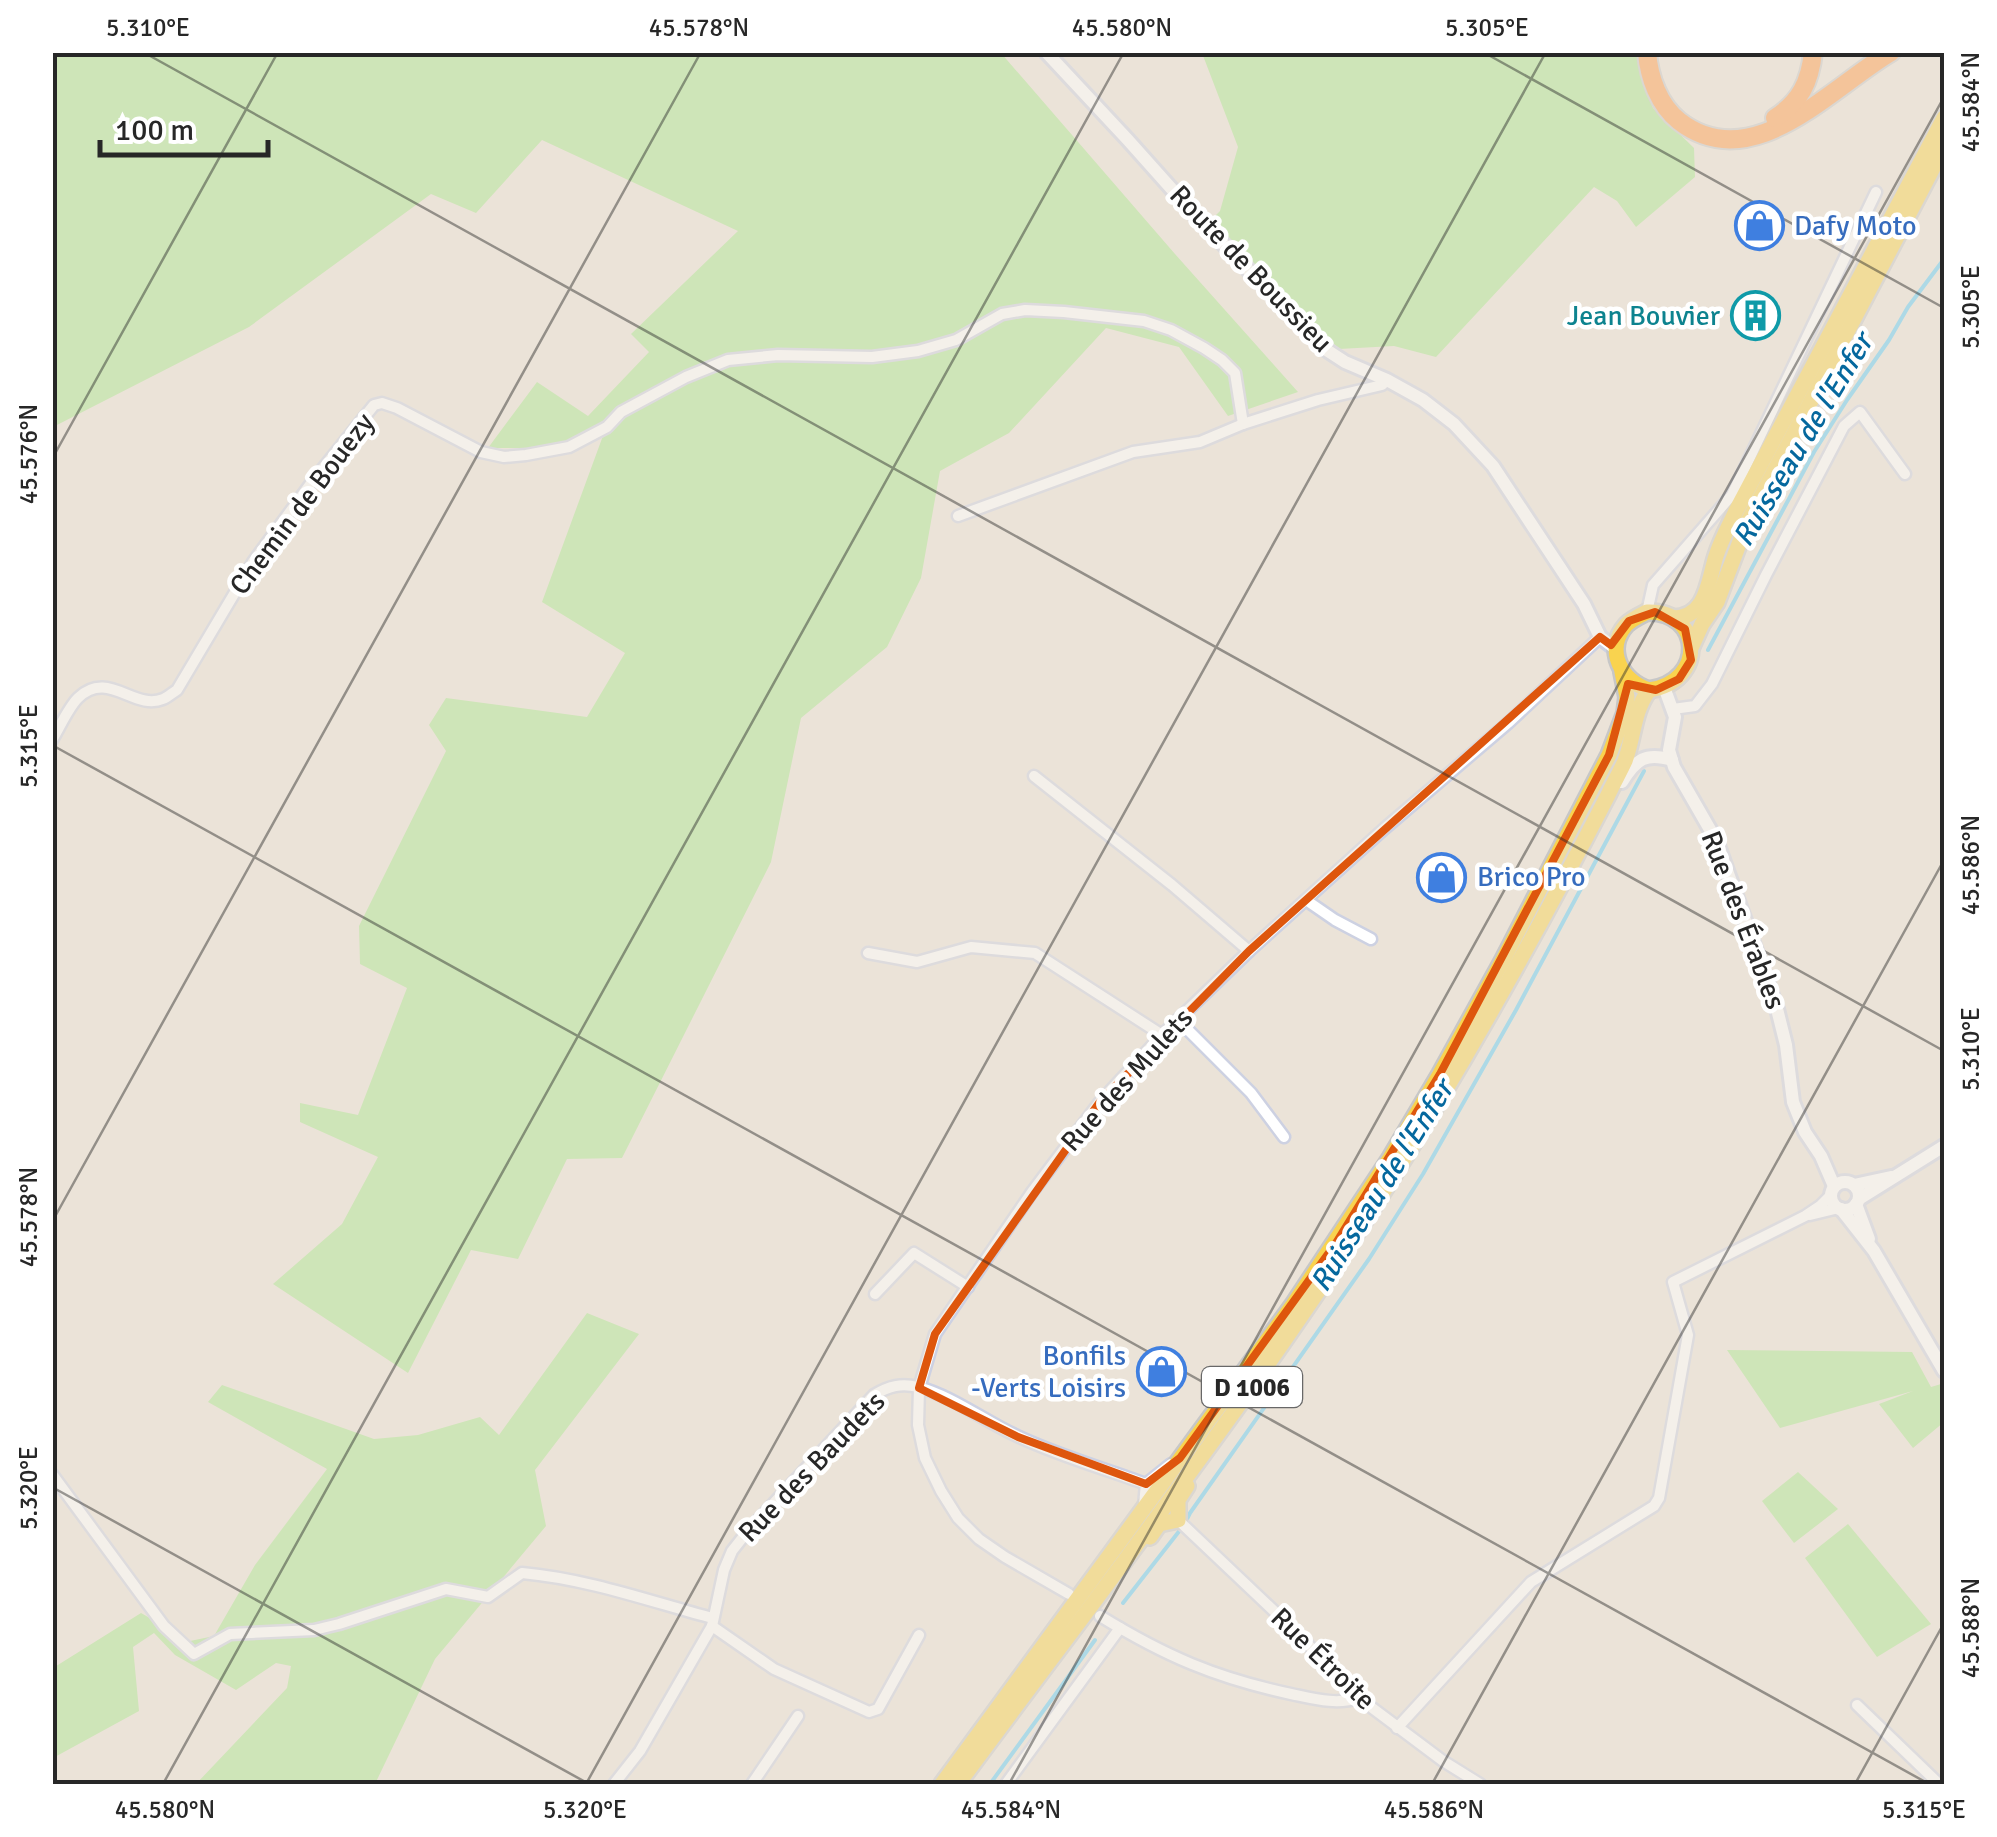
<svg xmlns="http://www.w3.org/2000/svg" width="1997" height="1837" font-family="Signika,sans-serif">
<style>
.green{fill:#ace690}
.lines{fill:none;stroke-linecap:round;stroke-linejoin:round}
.stream{stroke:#63cdf5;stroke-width:4}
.minor-casing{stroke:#cdd1e2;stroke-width:15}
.tertiary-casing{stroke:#cdd1e2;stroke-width:18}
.primary-casing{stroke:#c7c7c7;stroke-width:20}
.motorway-casing{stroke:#c7c7c7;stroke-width:22}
.minor{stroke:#fff;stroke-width:10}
.tertiary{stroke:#fff;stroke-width:12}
.primary{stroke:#f9d34f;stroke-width:15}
.motorway{stroke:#ff9d4f;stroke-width:18}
.marked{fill:none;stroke:#de560d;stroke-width:8;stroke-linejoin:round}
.ticks{fill:none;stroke:#272727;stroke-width:2.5;stroke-opacity:0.45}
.labels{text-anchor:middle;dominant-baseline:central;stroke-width:9;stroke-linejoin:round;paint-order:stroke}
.shield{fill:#fff;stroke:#686868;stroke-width:2.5}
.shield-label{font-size:25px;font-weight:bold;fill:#272727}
.shop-label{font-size:28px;fill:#366cbe;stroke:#fff;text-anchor:start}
.street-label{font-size:28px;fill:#272727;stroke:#fff}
.culture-label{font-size:28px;fill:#0d838f;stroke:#fff;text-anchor:end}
.water-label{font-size:30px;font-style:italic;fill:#05689e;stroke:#fff}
.neatline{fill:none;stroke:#272727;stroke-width:4}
.ticks-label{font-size:25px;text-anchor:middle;fill:#272727}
</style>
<rect width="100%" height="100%" fill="#ebe3d8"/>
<g class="green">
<path d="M53 52 1001 53 1175 254 1298 392 1228 416 1179 347 1106 328 1009 433 940 471 921 578 887 647 801 718 771 862 622 1158 567 1159 518 1259 471 1250 408 1373 273 1284 342 1224 378 1157 300 1122V1103L358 1115 407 988 360 964 359 926 446 751 429 725 446 698 587 717 625 653 542 602 604 433 544 448H488L537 382 588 416 649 352 631 334 738 231 542 140 476 213 431 194 249 327 53 427Z"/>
<path d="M1202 53H1641L1640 72 1653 108 1694 148 1695 177 1636 227 1617 201 1594 187 1436 357 1394 346 1339 349 1210 221 1220 211 1238 147Z"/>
<path d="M587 1313 639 1334 535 1470 546 1526 435 1659 375 1784H196L287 1688 291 1666 276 1663 236 1690 175 1655 154 1633 133 1647 139 1711 53 1758V1668L141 1613 190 1641 214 1636 255 1565 327 1469 208 1402 222 1385 374 1439 418 1435 480 1417 499 1435Z"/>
<path d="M1727 1350 1912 1352 1931 1387 1941 1384 1944 1389V1422L1913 1448 1879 1404 1913 1391 1780 1428Z"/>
<path d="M1798 1472 1838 1509 1794 1543 1762 1501Z"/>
<path d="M1848 1524 1931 1624 1877 1657 1805 1558Z"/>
</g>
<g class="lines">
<g class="stream">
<path d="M1708 650 1814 452 1847 400 1889 340 1908 307 1944 259"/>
<path d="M1123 1603 1184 1525 1190 1513 1369 1259 1423 1174 1516 1010 1644 771"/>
<path d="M990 1784 1095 1640"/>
</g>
<defs>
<g id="minor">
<path d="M958 516 1133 452 1200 442 1243 424"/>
<path d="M1647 612 1653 585 1732 495 1876 192"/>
<path d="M1673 709 1695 706 1712 684 1766 575 1844 426 1860 412 1905 474"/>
<path d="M52 740C60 727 68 708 78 698 108 669 134 711 163 699 168 697 172 693 177 690L253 562 312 482 374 405 382 403 397 408 481 452 504 457 526 455 569 447 607 427 621 412 686 377 728 360 778 355 872 357 918 351 956 340 1002 314 1025 310 1064 312 1144 321 1171 330 1204 348 1222 360 1235 373 1243 424 1318 400 1382 385 1387 380"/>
<path d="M1034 776 1172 885 1249 951"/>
<path d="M1306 900 1335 920 1371 939"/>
<path d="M868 953 917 962 971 947 1035 953 1162 1035"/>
<path d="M1178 1020 1251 1093 1284 1137"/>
<path d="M1810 1215 1839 1208"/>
<path d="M875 1294 914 1253 968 1287"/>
<path d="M52 1474 164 1626 194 1654 230 1634 314 1630 339 1624 446 1589 488 1597 522 1573C588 1579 649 1601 712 1618"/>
<path d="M1144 1505 1146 1484 1171 1464"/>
<path d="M1178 1520 1293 1629 1359 1698 1443 1761 1480 1784"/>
<path d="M1069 1594 1005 1557 979 1539 958 1518 941 1491 925 1458 918 1425 919 1388 935 1334 1032 1192 1099 1103 1162 1035 1249 951 1385 828 1508 723 1600 637"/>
<path d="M1100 1616C1165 1656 1216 1678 1291 1694 1315 1699 1336 1705 1359 1698"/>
<path d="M712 1626 774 1669 869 1712 878 1709 919 1635"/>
<path d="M1857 1705 1939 1784"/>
<path d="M1397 1728 1531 1582 1654 1506 1659 1498 1688 1335 1673 1282 1805 1216 1820 1206 1831 1195"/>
<path d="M614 1784 640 1751 712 1626 724 1570 732 1551 747 1532 874 1395C889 1386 901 1383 918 1387 952 1396 983 1420 1015 1435 1056 1455 1103 1468 1146 1484"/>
<path d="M752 1784 798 1716"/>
<path d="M1006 1784 1120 1628"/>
</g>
<g id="tertiary">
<path d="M1046 52 1128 140 1194 214 1325 349 1345 362 1387 380 1423 400 1454 424 1493 466 1584 604 1600 637 1616 649"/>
<path d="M1664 687 1675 717 1669 750 1674 767 1716 840 1777 1009 1786 1045 1793 1102 1805 1132 1821 1156 1834 1186"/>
<path d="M1622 782C1636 759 1646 752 1672 760"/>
<circle cx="1845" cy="1196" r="14"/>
<path d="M1854 1185 1891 1177"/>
<path d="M1859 1199 1944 1146"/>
<path d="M1856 1204 1869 1239"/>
<path d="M1841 1209 1874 1251 1944 1371"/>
</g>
<g id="primary">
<path d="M1647 612C1703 610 1707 682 1649 690 1622 682 1604 650 1626 625 1632 619 1639 616 1647 612Z"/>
<path d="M1673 618C1707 618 1708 581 1716 556 1721 540 1729 526 1736 511L1944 118"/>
<path d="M1692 646 1702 624 1717 602 1747 523 1944 147"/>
<path d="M1150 1537 1159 1524 1178 1520V1500L1187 1486"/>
<path d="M942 1784 1293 1305 1389 1160 1440 1074 1503 960 1609 755 1625 713 1627 697 1622 672"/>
<path d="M958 1784C1122 1562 1295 1344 1436 1106 1497 1004 1554 900 1608 795 1613 784 1620 772 1625 761 1634 737 1633 712 1649 690"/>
</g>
<g id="motorway">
<path d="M1647 52C1649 78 1659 105 1679 121 1752 178 1830 88 1891 52"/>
<path d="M1775 118C1800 102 1810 82 1813 52"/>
</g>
</defs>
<use href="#minor" class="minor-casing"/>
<use href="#tertiary" class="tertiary-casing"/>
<use href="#primary" class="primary-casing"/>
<use href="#motorway" class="motorway-casing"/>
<use href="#minor" class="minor"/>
<use href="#tertiary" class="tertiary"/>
<use href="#primary" class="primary"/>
<use href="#motorway" class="motorway"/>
</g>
<path d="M0 0H1997V1837H0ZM1655 612 1685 629 1691 660 1679 679 1656 690 1628 684 1609 755 1440 1074 1336 1243 1180 1458 1146 1484 1018 1437 919 1388 935 1334 1099 1103 1249 951 1600 637 1611 645 1629 621Z" fill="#ebe3d8" fill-opacity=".55" fill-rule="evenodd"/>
<path class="marked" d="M1655 612 1685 629 1691 660 1679 679 1656 690 1628 684 1609 755 1440 1074 1336 1243 1180 1458 1146 1484 1018 1437 919 1388 935 1334 1099 1103 1249 951 1600 637 1611 645 1629 621Z"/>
<path class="ticks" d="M143 52 1944 1051M1483 52 1944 308M52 459 278 52M52 745 1929 1784M52 1222 701 52M52 1487 589 1784M163 1784 1124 52M586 1784 1546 52M1009 1784 1944 97M1432 1784 1944 860M1855 1784 1944 1623"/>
<defs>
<symbol id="shop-ring" viewBox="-11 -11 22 22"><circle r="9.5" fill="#fff" stroke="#3f7fe0" stroke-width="1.5"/><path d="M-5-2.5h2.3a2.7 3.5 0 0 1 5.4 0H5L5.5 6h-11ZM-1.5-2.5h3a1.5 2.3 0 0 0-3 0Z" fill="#3f7fe0"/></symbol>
<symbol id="building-ring" viewBox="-11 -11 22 22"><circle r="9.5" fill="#fff" stroke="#0f9aa8" stroke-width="1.5"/><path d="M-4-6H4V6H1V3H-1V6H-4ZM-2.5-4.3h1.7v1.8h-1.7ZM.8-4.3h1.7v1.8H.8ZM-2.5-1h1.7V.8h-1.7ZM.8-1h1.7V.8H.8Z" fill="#0f9aa8"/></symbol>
</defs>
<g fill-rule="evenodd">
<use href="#shop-ring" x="1732" y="198" width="55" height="55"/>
<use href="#building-ring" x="1728" y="288" width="55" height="55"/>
<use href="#shop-ring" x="1414" y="850" width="55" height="55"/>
<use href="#shop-ring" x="1134" y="1344" width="55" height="55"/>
</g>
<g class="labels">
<rect class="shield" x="1202" y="1367" width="100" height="40" rx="8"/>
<g class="shield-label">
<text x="1252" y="1387">D 1006</text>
</g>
<g class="shop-label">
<text x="1794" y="226">Dafy Moto</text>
<text x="1477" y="877">Brico Pro</text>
<text x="1126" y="1356" text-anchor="end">Bonfils<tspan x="1126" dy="32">-Verts Loisirs</tspan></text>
</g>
<g class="street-label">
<text transform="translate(1251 269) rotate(46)">Route de Boussieu</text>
<text transform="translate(302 504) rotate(-53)">Chemin de Bouezy</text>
<text transform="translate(1743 920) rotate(69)">Rue des Érables</text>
<text transform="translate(1127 1080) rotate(-48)">Rue des Mulets</text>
<text transform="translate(812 1467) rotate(-46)">Rue des Baudets</text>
<text transform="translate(1323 1659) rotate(44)">Rue Étroite</text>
</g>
<g class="culture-label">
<text x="1720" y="316">Jean Bouvier</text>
</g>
<g class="water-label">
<text transform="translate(1803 440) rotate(-59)">Ruisseau de l'Enfer</text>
<text transform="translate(1382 1186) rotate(-58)">Ruisseau de l'Enfer</text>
</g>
</g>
<rect width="1997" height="1837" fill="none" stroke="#ffffff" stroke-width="110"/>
<path d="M100 140v15h168v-15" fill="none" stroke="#272727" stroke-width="5"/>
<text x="115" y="140" font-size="30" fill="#272727" stroke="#ffffff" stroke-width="8" paint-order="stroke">100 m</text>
<rect x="55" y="55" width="1887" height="1727" class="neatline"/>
<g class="ticks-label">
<text x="148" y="36">5.310°E</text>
<text x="699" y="36">45.578°N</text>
<text x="1122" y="36">45.580°N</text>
<text x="1487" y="36">5.305°E</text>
<text transform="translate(1970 102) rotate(-90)" y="9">45.584°N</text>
<text transform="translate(1970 307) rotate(-90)" y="9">5.305°E</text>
<text transform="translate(28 454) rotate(-90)" y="9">45.576°N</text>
<text transform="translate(28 746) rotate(-90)" y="9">5.315°E</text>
<text transform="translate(1970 865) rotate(-90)" y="9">45.586°N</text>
<text transform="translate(1970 1049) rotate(-90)" y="9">5.310°E</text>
<text transform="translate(28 1217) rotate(-90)" y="9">45.578°N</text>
<text transform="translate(28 1488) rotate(-90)" y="9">5.320°E</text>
<text transform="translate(1970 1628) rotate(-90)" y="9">45.588°N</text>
<text x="165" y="1818">45.580°N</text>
<text x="585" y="1818">5.320°E</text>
<text x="1011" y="1818">45.584°N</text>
<text x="1434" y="1818">45.586°N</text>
<text x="1924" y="1818">5.315°E</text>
</g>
</svg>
